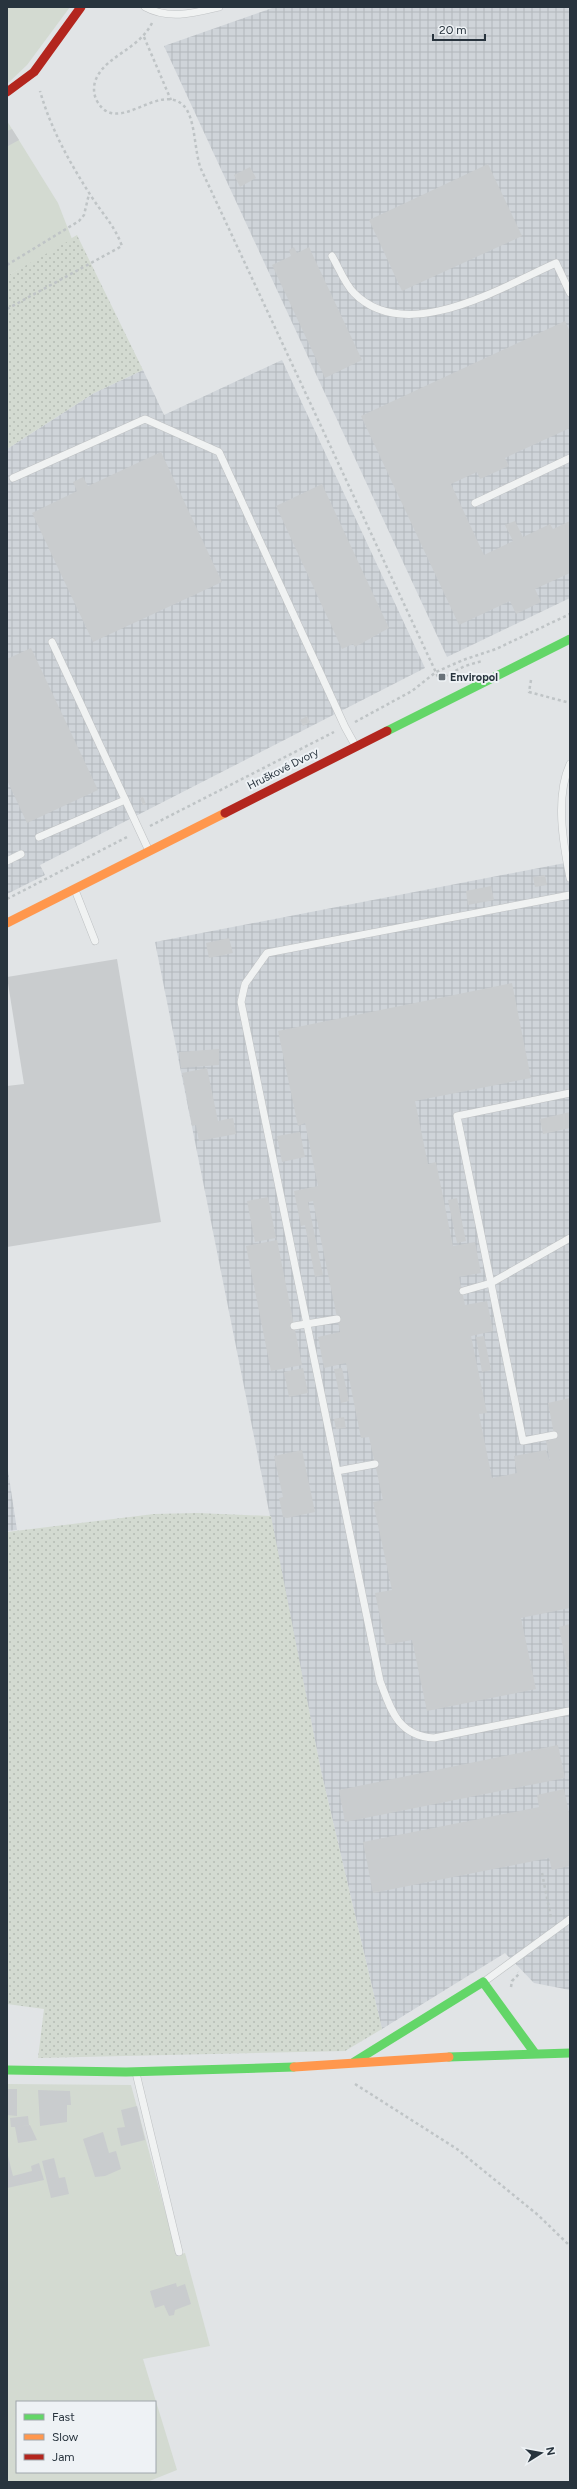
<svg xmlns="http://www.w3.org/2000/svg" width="577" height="2489" font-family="Figtree,sans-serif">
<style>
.industrial{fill:url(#industrial-grid)}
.grass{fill:url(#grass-dots)}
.garden{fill:#d3dad1;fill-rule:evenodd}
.building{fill:#c9ccce}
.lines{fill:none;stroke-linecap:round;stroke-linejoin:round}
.lane-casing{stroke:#bfc2c4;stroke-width:8}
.path{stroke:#bfc4c6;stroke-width:2.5;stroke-dasharray:3 3;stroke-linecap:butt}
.lane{stroke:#f0f2f2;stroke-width:7}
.fast{stroke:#63d668;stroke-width:9}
.slow{stroke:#ff974d;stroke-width:9}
.jam{stroke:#b3261e;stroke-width:9}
.poi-dot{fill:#697279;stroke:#eef2f5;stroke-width:1.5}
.labels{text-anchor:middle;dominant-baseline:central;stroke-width:4;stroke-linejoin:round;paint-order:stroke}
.poi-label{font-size:11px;font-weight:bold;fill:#28343e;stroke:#eef2f5;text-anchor:start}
.street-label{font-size:11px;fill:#28343e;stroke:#eef2f5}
</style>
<defs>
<pattern id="industrial-grid" width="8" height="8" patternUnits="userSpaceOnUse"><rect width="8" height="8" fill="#cfd4d9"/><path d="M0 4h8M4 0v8" fill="none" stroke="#b2b7bb"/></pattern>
<pattern id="grass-dots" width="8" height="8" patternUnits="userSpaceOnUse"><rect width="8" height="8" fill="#d3dad1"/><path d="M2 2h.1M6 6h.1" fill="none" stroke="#b5bcb4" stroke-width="1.8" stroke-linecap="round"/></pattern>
</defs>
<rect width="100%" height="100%" fill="#e1e4e6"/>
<g class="industrial">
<path d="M275 7H570V598L447 657 164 46Z"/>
<path d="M282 360 425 668 40 865 45 875 7 894V449L94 393 143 370 164 415Z"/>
<path d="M570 862V1990L534 1983 505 1953 382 2029 321 1771 155 942Z"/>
<path d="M7 1464 17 1530 7 1531Z"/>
</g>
<g class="grass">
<path d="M77 235 143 370 94 393 7 449V276Z"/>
<path d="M197 1513 271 1516 321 1771 382 2029 345 2051 38 2058 44 2009 7 2004V1532L154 1514Z"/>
</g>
<g class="garden">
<path d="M7 7H70L27 65 7 84Z"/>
<path d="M7 121 58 203 72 239 7 276Z"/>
<path d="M7 2084 131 2085 177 2255 185 2253 210 2346 143 2359 177 2470 147 2482H7ZM17 2402H155V2472H17Z"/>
</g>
<g class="building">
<path d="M12 129 19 140 8 146 7 131Z"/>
<path d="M488 164 522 236 402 291 369 220Z"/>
<path d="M250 167 256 178 240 187 234 175Z"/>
<path d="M294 247 297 253 309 247 362 360 325 378 272 265 291 256 289 250Z"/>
<path d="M565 321 570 332V428L505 458 509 466 480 479 477 472 451 484 484 555 513 541 505 525 515 521 523 537 550 524 553 529 570 521V573L535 589 541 602 516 614 510 601 459 625 361 416Z"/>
<path d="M161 452 222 582 93 642 32 513 77 491 73 482 83 477 88 486Z"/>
<path d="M322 484 389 628 355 647 353 644 342 649 276 506Z"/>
<path d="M31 648 98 790 27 823 7 780V659Z"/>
<path d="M307 716 310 722 303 726 300 720Z"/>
<path d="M143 797 146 804 143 805 140 798Z"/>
<path d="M545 875 547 885 535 887 533 877Z"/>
<path d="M491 886 494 900 468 905 466 891Z"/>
<path d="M229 938 233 953 209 958 206 943Z"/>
<path d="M117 959 161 1222 7 1247V1086L24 1084 7 977Z"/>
<path d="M512 983 531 1078 415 1101 428 1164 436 1162 453 1246 475 1242 481 1273 459 1277 465 1305 487 1301 493 1331 471 1336 487 1413 479 1414 492 1478 517 1473 514 1456 546 1450 550 1462 546 1441 555 1439 548 1403 570 1398V1608L521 1618 536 1689 427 1711 412 1640 386 1645 375 1593 392 1590 373 1502 383 1500 369 1437 361 1438 346 1363 324 1368 318 1337 340 1332 313 1201 308 1202 323 1275 315 1277 305 1225 301 1226 294 1191 318 1186 305 1123 298 1126 278 1031Z"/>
<path d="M219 1049V1065L181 1068 179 1052Z"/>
<path d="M207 1068 218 1121 233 1118 236 1134 199 1141 196 1125 192 1126 182 1073Z"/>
<path d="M570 1112V1128L543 1134 540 1119Z"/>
<path d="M300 1132 305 1157 282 1162 277 1136Z"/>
<path d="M268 1197 276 1238 255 1242 247 1201Z"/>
<path d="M457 1198 466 1241 457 1243 448 1200Z"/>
<path d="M277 1240 302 1365 271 1371 246 1246Z"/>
<path d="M484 1336 491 1370 482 1372 476 1337Z"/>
<path d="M303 1368 308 1393 289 1397 284 1372Z"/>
<path d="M342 1368 349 1401 341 1403 334 1369Z"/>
<path d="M344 1417 346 1428 336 1429 334 1419Z"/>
<path d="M302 1450 315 1512 287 1518 283 1517 279 1498 283 1497 274 1456Z"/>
<path d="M570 1624V1678H569L559 1627Z"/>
<path d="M558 1745 565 1778 345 1822 339 1790Z"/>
<path d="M564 1789 570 1818V1866L552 1870 549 1858 373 1893 363 1842 539 1807 537 1795Z"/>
<path d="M7 2089H17V2116L7 2115Z"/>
<path d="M38 2090 70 2091 71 2105H67V2122L40 2126Z"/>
<path d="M137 2106 145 2140 121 2146 117 2128 125 2127 121 2110Z"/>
<path d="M28 2116 29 2125 18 2127 30 2125 37 2140 18 2143 15 2127H11L10 2118Z"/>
<path d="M103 2132 109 2153 116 2151 121 2169 105 2176 95 2177 83 2139Z"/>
<path d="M7 2152 13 2176 32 2171 31 2166 39 2163 44 2180 7 2188Z"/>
<path d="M54 2158 59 2178 65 2177 69 2194 51 2198 42 2161Z"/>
<path d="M176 2283 177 2287 185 2284 191 2304 175 2310 174 2315 169 2316 164 2305 155 2308 150 2291Z"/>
</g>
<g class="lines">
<defs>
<g id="lane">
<path d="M145 7C169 20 194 13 219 7"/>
<path d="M332 256C339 268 345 284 354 293 406 346 502 287 556 263L570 293"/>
<path d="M13 478 145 419 219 452 345 727 355 745"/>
<path d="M475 503 570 458"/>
<path d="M52 642 149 851"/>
<path d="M570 764C555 797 563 843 570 878"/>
<path d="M39 837 125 800"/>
<path d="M7 861 21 854"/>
<path d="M75 890 95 941"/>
<path d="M463 1291 491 1283 570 1238"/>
<path d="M294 1326 337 1319"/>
<path d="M554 1435 523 1441 457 1116 570 1093"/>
<path d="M337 1471 375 1464"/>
<path d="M569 1711 434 1738C398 1736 391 1710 380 1681L241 1002 245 984 267 953 570 895"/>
<path d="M485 1981 570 1919"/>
<path d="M136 2073 179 2252"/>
</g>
</defs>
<use href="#lane" class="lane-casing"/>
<g class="path">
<path d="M152 23C139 49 108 55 97 77 93 84 93 94 97 101 117 137 158 82 183 105 196 117 194 152 201 169L439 679 465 666 482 661"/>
<path d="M144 37 171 100"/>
<path d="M7 265 79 221 84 215 89 194"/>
<path d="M7 309 122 246C114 225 105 217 93 199 71 165 51 130 40 91"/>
<path d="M531 680 529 692 570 703"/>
<path d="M355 722 412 691 436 672 463 660 496 649 570 614"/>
<path d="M150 826 334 732"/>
<path d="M7 899 129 836"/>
<path d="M542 1873 551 1918"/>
<path d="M511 1987 512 1981 519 1974 518 1972"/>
<path d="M355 2084 457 2149 538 2215 570 2246"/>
</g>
<use href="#lane" class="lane"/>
<g class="fast">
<path d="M387 731 570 639"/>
<path d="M449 2057 570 2053"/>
<path d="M354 2062 483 1982 534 2052"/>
<path d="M7 2070 126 2072 294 2067"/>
</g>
<g class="slow">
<path d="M7 923 225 813"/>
<path d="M294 2067 449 2057"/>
</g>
<g class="jam">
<path d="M7 92 34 72 81 7"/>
<path d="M225 813 387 731"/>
</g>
</g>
<rect class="poi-dot" x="438" y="673" width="8" height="8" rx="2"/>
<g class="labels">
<g class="poi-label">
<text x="450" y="677">Enviropol</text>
</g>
<g class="street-label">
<text transform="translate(283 769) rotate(-27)">Hruškové Dvory</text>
</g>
</g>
<rect width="577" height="2489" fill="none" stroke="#28343e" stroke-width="16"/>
<rect x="16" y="2401" width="140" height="72" fill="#eef2f5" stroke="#9fa6ac"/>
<rect x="24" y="2414" width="20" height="6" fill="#63d668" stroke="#9fa6ac"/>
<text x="52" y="2421" font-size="12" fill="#28343e">Fast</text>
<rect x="24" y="2434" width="20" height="6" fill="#ff974d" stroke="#9fa6ac"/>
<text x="52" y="2441" font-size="12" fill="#28343e">Slow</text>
<rect x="24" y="2454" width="20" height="6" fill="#b3261e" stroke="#9fa6ac"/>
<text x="52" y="2461" font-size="12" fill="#28343e">Jam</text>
<g transform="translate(541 2453) rotate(79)" stroke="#eef2f5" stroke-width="3" paint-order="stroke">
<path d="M0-3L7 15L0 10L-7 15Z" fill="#28343e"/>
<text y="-6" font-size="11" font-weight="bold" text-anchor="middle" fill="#28343e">N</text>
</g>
<path d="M433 34v6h52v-6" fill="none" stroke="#28343e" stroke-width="2"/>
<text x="439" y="34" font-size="12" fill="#28343e" stroke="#eef2f5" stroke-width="3" paint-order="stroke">20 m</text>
</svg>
